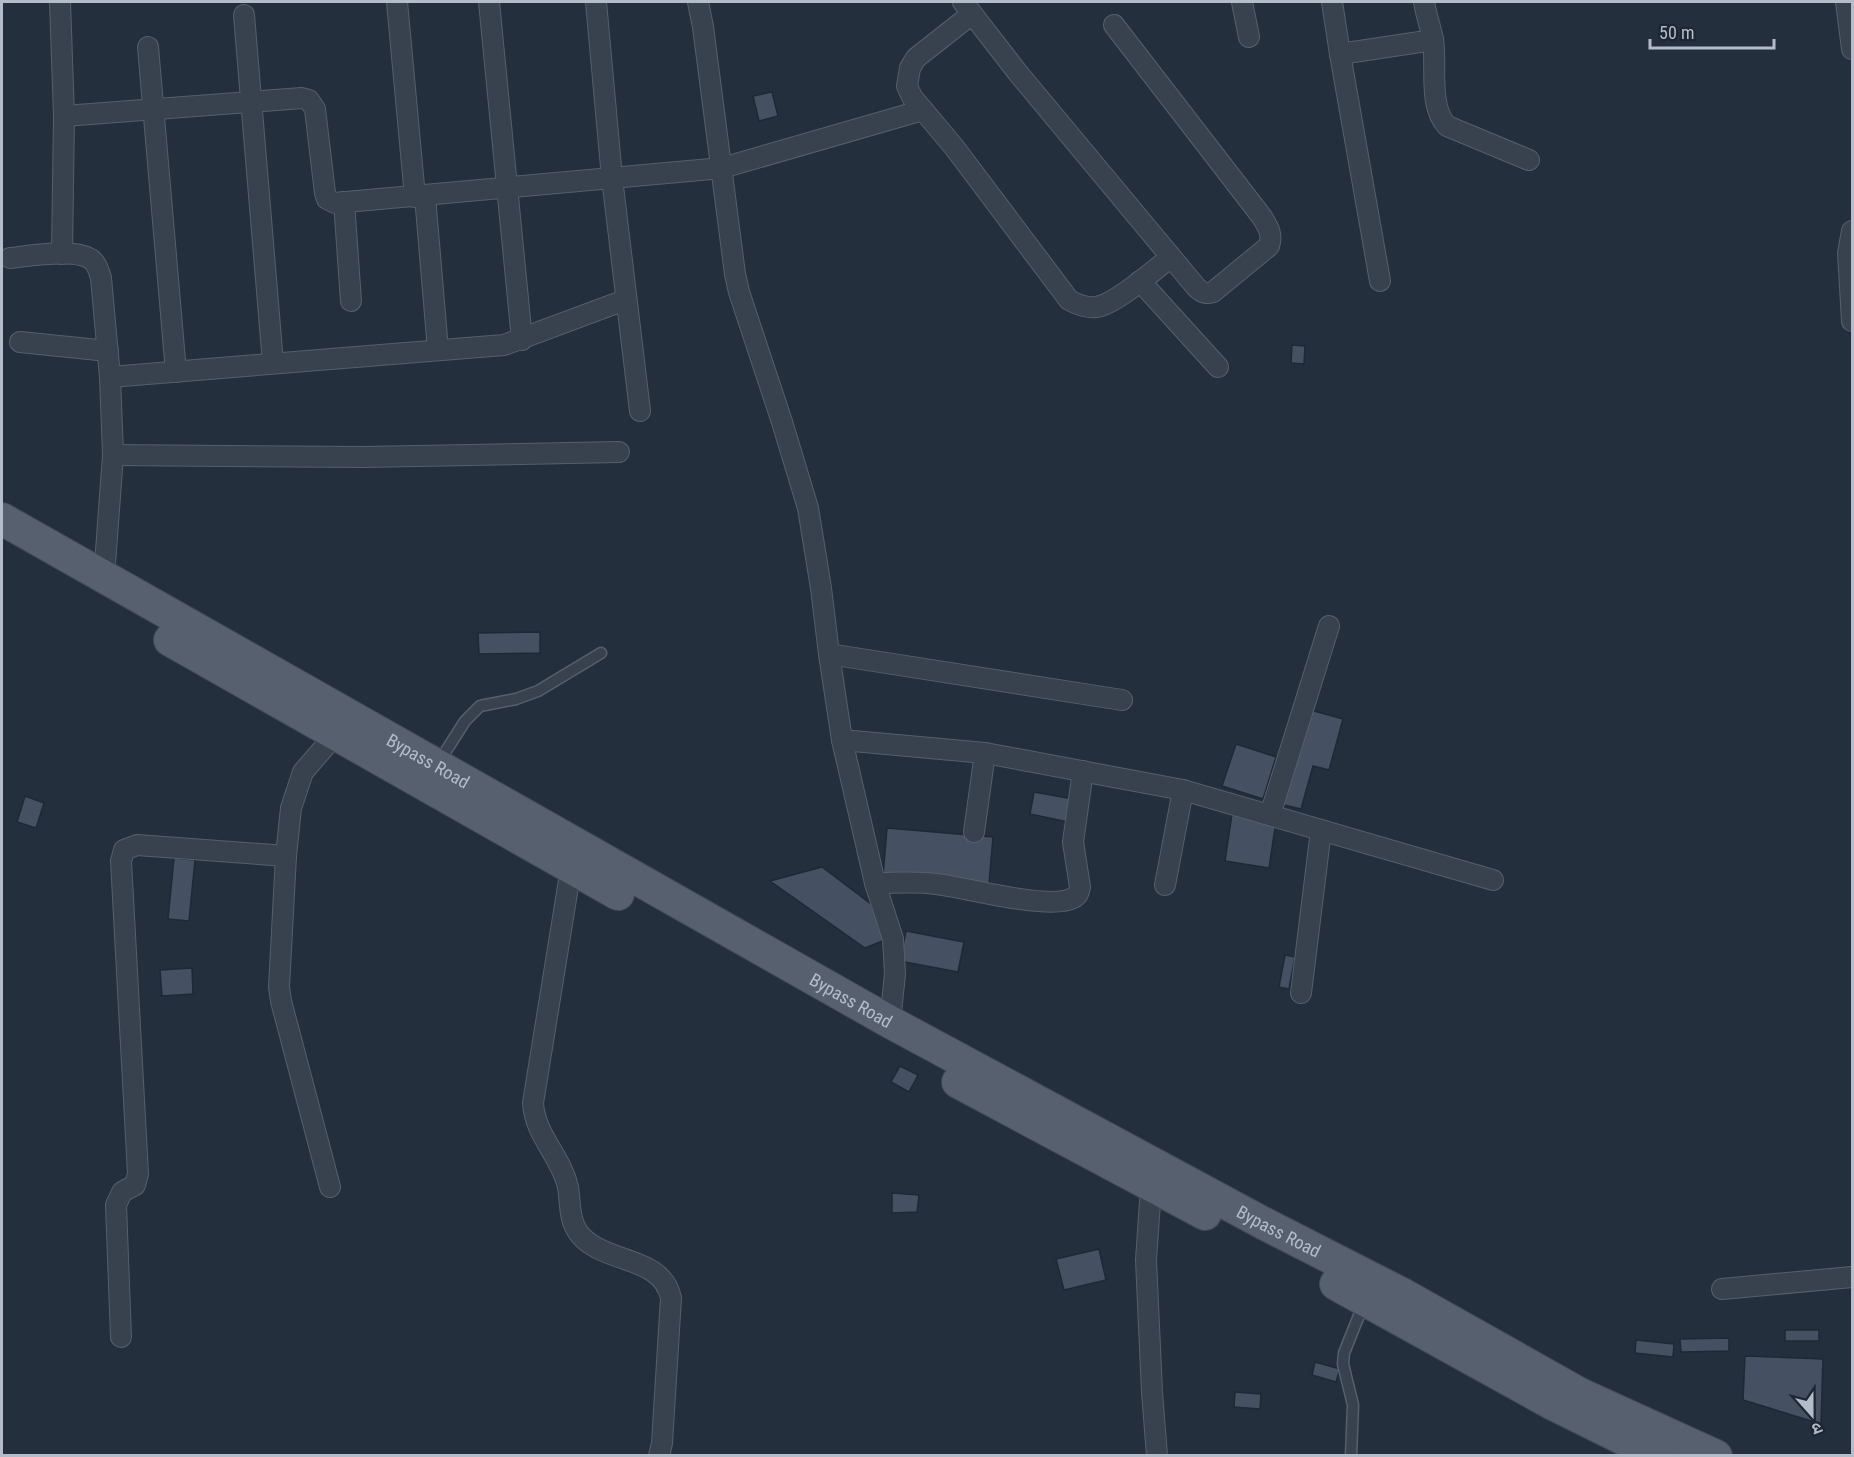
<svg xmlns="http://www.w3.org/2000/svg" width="1854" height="1457" font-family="'Roboto Condensed','Noto Sans Devanagari',sans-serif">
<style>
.building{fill:#455162;stroke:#1f2835;stroke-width:1.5}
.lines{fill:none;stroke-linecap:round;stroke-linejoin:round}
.lane-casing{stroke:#565f6c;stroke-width:13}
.street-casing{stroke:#565f6c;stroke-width:22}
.primary-casing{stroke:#414a57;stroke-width:34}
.lane{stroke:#38414e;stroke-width:10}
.street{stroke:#38414e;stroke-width:20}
.primary{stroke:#56606e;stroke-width:32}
.labels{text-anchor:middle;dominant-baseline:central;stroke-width:4.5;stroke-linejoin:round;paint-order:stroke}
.street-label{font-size:18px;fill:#b4bcc9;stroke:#1d2633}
</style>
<rect width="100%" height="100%" fill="#242f3e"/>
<g class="building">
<path d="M772 92 778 116 759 121 753 96Z"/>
<path d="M1292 345 1305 346 1304 364 1291 363Z"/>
<path d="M540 632V653L479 654 478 633Z"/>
<path d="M1307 709 1343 719 1329 770 1313 766 1301 809 1280 804Z"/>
<path d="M1236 744 1276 757 1263 799 1222 786Z"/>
<path d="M1034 792 1073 799 1068 822 1030 814Z"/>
<path d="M25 796 44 803 36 828 17 822Z"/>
<path d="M1232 814 1276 821 1269 868 1225 861Z"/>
<path d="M887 828 993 837 989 884 883 876Z"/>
<path d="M174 858 195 860 189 921 168 919Z"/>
<path d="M822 867 871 904 885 940 865 948 770 881Z"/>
<path d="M906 931 964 942 958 972 900 961Z"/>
<path d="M1285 955 1295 957 1289 989 1279 987Z"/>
<path d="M192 968 193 994 162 996 160 970Z"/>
<path d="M900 1066 918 1075 909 1092 891 1082Z"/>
<path d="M892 1193 919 1195 917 1212 892 1213Z"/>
<path d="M1099 1249 1106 1280 1064 1290 1056 1259Z"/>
<rect x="1785" y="1330" width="34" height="11"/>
<path d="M1729 1338V1351L1681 1352 1680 1339Z"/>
<path d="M1636 1340 1674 1344 1673 1357 1635 1353Z"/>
<path d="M1745 1356 1823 1359 1821 1424 1743 1400Z"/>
<path d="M1315 1362 1340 1369 1336 1382 1312 1375Z"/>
<path d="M1235 1392 1261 1394 1260 1409 1234 1407Z"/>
</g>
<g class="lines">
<defs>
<g id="lane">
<path d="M439 762 465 721 480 706 516 699 538 691 601 653"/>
<path d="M1351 1456 1353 1405 1343 1364 1344 1353 1364 1303"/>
</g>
<g id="street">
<path d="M60 2 64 116 62 254"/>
<path d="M397 2 415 197"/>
<path d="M489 2 522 340"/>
<path d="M596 2 612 178 640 411"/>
<path d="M698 2 703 27 735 274 739 292 782 422 808 508 821 588 829 654 842 740 875 883 893 939 895 974 890 1022"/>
<path d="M963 2 1018 73 1196 287C1202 293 1205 294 1213 292L1269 246C1273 234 1268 227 1262 217L1114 25"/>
<path d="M1242 2 1249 37"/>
<path d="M1332 2 1340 54 1380 281"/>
<path d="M1424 2C1426 14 1430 26 1433 39 1437 65 1428 106 1447 126L1529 160"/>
<path d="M1846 2 1852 49"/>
<path d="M972 14 916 58 910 68 907 86 912 97 954 147 1069 300C1078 305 1086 308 1096 307 1115 305 1154 270 1171 257"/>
<path d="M244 15 273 363"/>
<path d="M148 47 176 372"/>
<path d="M1340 54 1433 40"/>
<path d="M64 116 302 98 309 100 315 109 325 193 327 199 335 203 722 168 923 110"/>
<path d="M425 196 438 350"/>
<path d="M344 202 351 301"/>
<path d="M1852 231 1848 253 1852 321"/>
<path d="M10 258C29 256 79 247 93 261 98 266 99 272 101 278L110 377 113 455 104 578"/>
<path d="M1140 281 1218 367"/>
<path d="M20 342 108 351"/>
<path d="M110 377 504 345 625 300"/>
<path d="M113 455 363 457 619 452"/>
<path d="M829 654 1122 700"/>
<path d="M842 740 985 753 1183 790 1493 880"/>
<path d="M1270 815 1329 626"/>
<path d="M974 832 985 753"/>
<path d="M571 868 533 1103C535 1136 561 1156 568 1187 571 1206 568 1224 584 1239 612 1264 662 1257 671 1298L662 1443 659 1456"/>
<path d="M875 883C895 883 916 881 936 884 965 887 1050 911 1073 898 1078 896 1079 892 1080 887L1073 842 1083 771"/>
<path d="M1165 885 1183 790"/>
<path d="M1301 993 1321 830"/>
<path d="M330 1187 281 1001 279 987 286 856 291 808 303 772 335 735"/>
<path d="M1151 1187 1146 1260 1152 1392 1157 1456"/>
<path d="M1722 1289 1852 1277"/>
<path d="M121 1337 116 1205 122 1192 135 1185 138 1174 121 861 124 850 137 845 286 856"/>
</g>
<g id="primary">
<path id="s1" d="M2 519 890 1022 1263 1223 1404 1295 1580 1394 1716 1456"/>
<path d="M170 640 618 894"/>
<path d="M958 1082 1205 1214"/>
<path d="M1336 1284 1553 1404 1658 1456"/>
</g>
</defs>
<use href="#lane" class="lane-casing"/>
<use href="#street" class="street-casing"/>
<use href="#primary" class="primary-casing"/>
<use href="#lane" class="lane"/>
<use href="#street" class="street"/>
<use href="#primary" class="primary"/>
</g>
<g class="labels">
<g class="street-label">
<text stroke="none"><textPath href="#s1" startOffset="490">Bypass Road</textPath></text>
<text stroke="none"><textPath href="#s1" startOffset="976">Bypass Road</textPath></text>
<text stroke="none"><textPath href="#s1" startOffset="1462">Bypass Road</textPath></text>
</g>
</g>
<rect width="1854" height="1457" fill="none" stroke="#b4bcc9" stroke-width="6"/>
<g transform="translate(1812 1415) rotate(159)" stroke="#1d2633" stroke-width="4.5" paint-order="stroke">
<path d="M0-4.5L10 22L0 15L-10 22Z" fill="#b4bcc9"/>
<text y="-9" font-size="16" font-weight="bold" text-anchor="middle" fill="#b4bcc9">उ</text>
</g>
<path d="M1650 39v9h124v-9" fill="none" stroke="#b4bcc9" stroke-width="3"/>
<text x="1659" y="39" font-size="18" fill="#b4bcc9" stroke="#1d2633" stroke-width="4.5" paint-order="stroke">50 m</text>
</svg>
